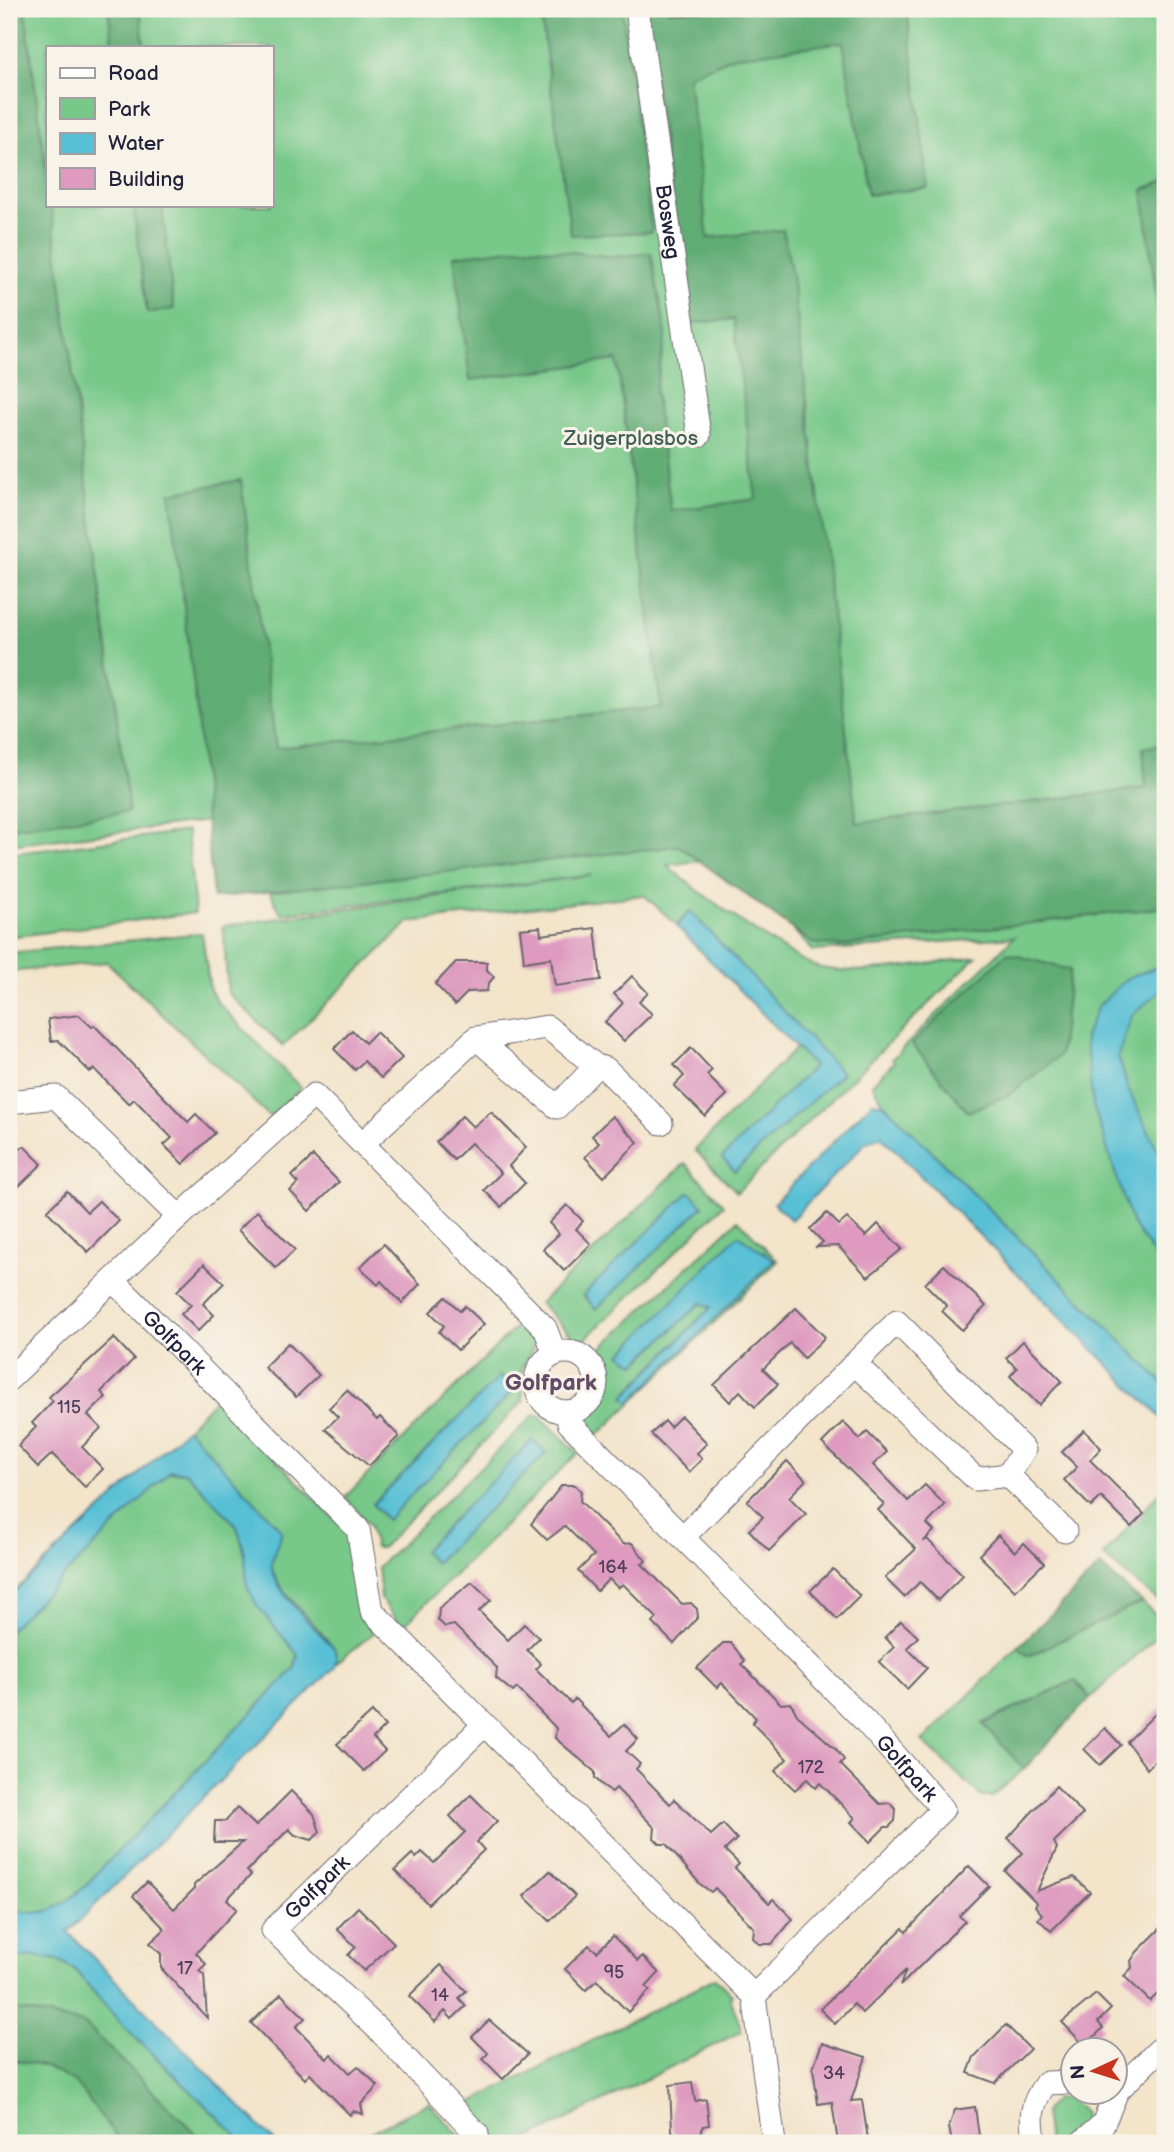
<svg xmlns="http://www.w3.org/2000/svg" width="1174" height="2152" font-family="'Balsamiq Sans',sans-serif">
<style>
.green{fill:#77c889;stroke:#4c7562;stroke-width:2;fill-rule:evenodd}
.forest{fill:#61ac75;stroke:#426758;stroke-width:2}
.water{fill:#58c0d5;stroke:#3d7188;stroke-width:2}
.building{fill:#de9bbf}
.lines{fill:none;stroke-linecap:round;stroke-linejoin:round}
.minor-casing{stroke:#6b666d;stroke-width:25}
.minor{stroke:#fff;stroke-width:23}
.labels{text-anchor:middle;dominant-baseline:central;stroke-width:6;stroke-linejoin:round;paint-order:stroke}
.number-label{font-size:18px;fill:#51405c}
.street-label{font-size:21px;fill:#22223b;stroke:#f7f3e8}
.park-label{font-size:21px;fill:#405c56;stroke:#f7f3e8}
.neighbourhood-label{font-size:23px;font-weight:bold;fill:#644c69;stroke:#f7f3e8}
</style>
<rect width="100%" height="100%" fill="#f7f3e8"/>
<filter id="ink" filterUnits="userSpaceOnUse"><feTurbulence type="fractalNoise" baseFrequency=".0143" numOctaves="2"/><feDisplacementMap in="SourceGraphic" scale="14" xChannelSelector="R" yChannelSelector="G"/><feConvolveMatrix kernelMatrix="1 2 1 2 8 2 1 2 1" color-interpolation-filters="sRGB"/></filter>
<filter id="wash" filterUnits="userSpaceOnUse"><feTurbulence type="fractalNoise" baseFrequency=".00686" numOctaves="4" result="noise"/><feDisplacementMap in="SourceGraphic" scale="28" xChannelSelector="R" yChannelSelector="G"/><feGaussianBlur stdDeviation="1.57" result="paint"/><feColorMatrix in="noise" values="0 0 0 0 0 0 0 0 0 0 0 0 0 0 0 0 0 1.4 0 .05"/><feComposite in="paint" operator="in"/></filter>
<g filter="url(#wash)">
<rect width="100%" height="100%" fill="#f3e4ca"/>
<g class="green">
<path d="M9 9H1165V1385L884 1104 872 1084 894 1062 892 1059 1014 937 813 951 725 858 667 865C691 887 793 962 822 968 862 977 934 962 976 957L737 1192 695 1150 796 1048 814 1066 723 1158 735 1171 841 1073 690 911 677 925 644 895 409 922 283 1046 228 993 223 926 592 875 281 914 234 818 9 845ZM47 47H271V205H47Z"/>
<path d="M187 831 195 913 9 937V854Z"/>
<path d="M202 933 210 990 219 1004 301 1088 270 1117 107 962 9 972V953Z"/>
<path d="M685 1163 724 1205 580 1344 540 1303ZM689 1193 703 1206 596 1309 583 1296Z"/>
<path d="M738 1220 778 1261 597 1436 583 1421C605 1394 609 1387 596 1353ZM738 1236 773 1261 624 1396 711 1307 701 1303 636 1364 621 1354Z"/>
<path d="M517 1326 535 1344 522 1369 523 1401 382 1548H375L369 1525 345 1497ZM500 1376 514 1390 386 1519 373 1504Z"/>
<path d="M216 1398 347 1532 360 1618 374 1633 336 1663C341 1639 278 1599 272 1568 270 1558 279 1541 282 1531L187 1428Z"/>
<path d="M534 1415H539L578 1453 402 1627 381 1599 378 1567ZM532 1441 546 1453 435 1563 423 1551Z"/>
<path d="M160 1456 169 1472H186L237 1526 245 1554 247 1586 298 1655 294 1669 81 1890C56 1911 42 1919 9 1908V1596Z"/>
<path d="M1165 1486V1606L1103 1556Z"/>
<path d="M1142 1602 1165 1624V1629L1090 1698 1075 1680 983 1723 1024 1769 992 1797H982L922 1741 1018 1647 1029 1655Z"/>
<path d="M34 1956 58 1960 74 1969 119 2021 244 2143H9V1959Z"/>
<path d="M715 1978 732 1995 730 1997 742 2031 520 2143H485L478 2122 466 2105Z"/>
<path d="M1067 2098 1083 2110 1086 2129 1071 2143H1048L1044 2112 1055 2099Z"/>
<path d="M429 2103 466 2143H348Z"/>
</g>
<g class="forest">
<path d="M9 9H25L47 179V205H51L129 812 9 828Z"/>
<path d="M108 9H140L144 47H113Z"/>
<path d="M540 9H622L652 232 571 235Z"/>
<path d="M645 9H669L670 11 907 9 928 188 868 195 843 42 732 57 688 76 708 238 783 230 792 275 857 823 1146 788 1143 748 1165 744V907L840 946 812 943 679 846 213 898 196 704 170 493 241 480 276 748 661 707 617 360 470 380 454 256 527 247 614 257 651 253 666 333 655 392 671 511 756 499 734 319 688 324Z"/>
<path d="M1165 182V320L1159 321 1143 190Z"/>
<path d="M133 205H162L174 309 147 313Z"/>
<path d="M1007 953 1070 970 1060 1055 1010 1094 968 1112 912 1044Z"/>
<path d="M1100 1566 1142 1602 1028 1656 1018 1647Z"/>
<path d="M1075 1680 1090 1698 1024 1769 983 1724Z"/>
<path d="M9 2008 84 2023 205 2143H122L74 2082 46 2067 9 2059Z"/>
</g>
<g class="water">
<path d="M690 911 842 1073 735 1171 722 1158 814 1066 677 927Z"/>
<path d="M1165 964V987L1132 1015 1118 1056 1129 1091 1165 1165V1270L1132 1224 1093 1105 1085 1037 1098 1006 1127 978Z"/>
<path d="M872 1102 884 1104 1165 1385V1422L881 1136 865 1143 791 1220 774 1203Z"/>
<path d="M689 1192 703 1206 596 1309 583 1295Z"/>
<path d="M738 1235 774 1260 630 1402 624 1397 711 1307 701 1303 635 1364 621 1354Z"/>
<path d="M500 1376 514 1390 387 1520 373 1504Z"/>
<path d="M187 1428 282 1531C279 1541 270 1558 272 1569 278 1595 316 1629 334 1648L337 1658 334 1668 68 1932 276 2143H244L119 2021 74 1969 58 1960 34 1956 9 1959V1908C41 1919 56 1911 81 1890L294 1669 298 1655 257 1606 247 1586 245 1554 237 1526 186 1472 171 1470 9 1630V1597Z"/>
<path d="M532 1440 546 1453 435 1563 423 1551Z"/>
</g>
<g id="blocks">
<g class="building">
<path d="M540 927 541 935 595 928 601 980 555 986 551 958 524 962 520 929Z"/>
<path d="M456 962H487V970L494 977 488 984 487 991 468 992 455 1005 435 984Z"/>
<path d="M632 976 648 993 639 1002 652 1014 624 1041 605 1022 623 1003 614 994Z"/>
<path d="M79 1015 92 1027 94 1025 188 1122 196 1114 215 1133 183 1164 164 1145 172 1138 134 1099 129 1104 94 1069 90 1072 58 1040 51 1041 48 1019Z"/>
<path d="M352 1030 365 1043 376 1032 402 1058 381 1078 364 1061 355 1070 334 1049Z"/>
<path d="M691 1048 712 1070 707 1075 727 1095 705 1116 674 1086 684 1076 674 1065Z"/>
<path d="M491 1112 526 1147 509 1166 525 1183 501 1207 484 1190 501 1173 471 1143 454 1160 436 1142 462 1116 473 1127Z"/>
<path d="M612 1116 638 1142 604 1177 585 1157 599 1143 592 1136Z"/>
<path d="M9 1142 18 1151 24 1146 42 1164 18 1187 9 1178Z"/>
<path d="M313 1156 339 1182 309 1211 290 1191 298 1183 292 1176Z"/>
<path d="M67 1191 87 1212 99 1201 119 1221 88 1252 47 1211Z"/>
<path d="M567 1205 583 1221 576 1229 591 1244 564 1271 543 1249 559 1234 549 1223Z"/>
<path d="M257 1211 295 1250 276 1268 238 1230Z"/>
<path d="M827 1213 839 1225 847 1218 866 1236 878 1224 902 1249 868 1277 838 1246 817 1247 823 1242 810 1229Z"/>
<path d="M384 1244 420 1284 402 1303 381 1281 378 1285 360 1267Z"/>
<path d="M204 1264 224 1283 203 1304 214 1315 198 1331 181 1314 191 1305 177 1291Z"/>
<path d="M944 1265 986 1306 962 1330 942 1311 947 1306 925 1284Z"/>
<path d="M446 1297 460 1311 465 1306 484 1324 458 1350 439 1332 444 1326 430 1312Z"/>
<path d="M796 1308 825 1337 804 1358 790 1343 763 1369 778 1384 755 1407 740 1391 730 1402 714 1385Z"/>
<path d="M114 1338 134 1359 101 1392 106 1397 88 1415 101 1428 82 1447 103 1469 85 1487 52 1454 38 1467 18 1446 36 1427 32 1423 53 1401 49 1397Z"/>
<path d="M1023 1341 1062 1381 1039 1405 1010 1376 1017 1368 1006 1358Z"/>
<path d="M288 1343 319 1375 296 1397 264 1367Z"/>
<path d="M347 1390 377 1420 380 1417 399 1436 369 1466 325 1429 338 1417 329 1408Z"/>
<path d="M681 1416 707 1443 697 1453 702 1459 689 1472 651 1434 665 1421 670 1427Z"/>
<path d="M843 1422 860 1439 867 1432 887 1452 873 1465 908 1501 925 1485 945 1505 927 1524 934 1531 923 1542 927 1539 963 1575 938 1600 920 1582 904 1597 885 1578 916 1549 878 1510 884 1504 822 1443Z"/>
<path d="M1084 1430 1101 1448 1090 1460 1144 1514 1131 1527 1101 1497 1091 1507 1064 1480 1077 1467 1062 1452Z"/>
<path d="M787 1461 806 1480 789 1497 806 1514 769 1551 749 1530 763 1517 747 1501Z"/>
<path d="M562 1485H575L581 1491 580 1501 623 1544 632 1543 646 1561 642 1564 682 1604 691 1603 697 1609 698 1617 674 1644 653 1623 657 1618 623 1584 618 1588 609 1579 597 1591 578 1571 594 1555 565 1526 547 1540 531 1524Z"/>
<path d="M998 1535 1015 1552 1024 1543 1044 1563 1015 1591 979 1555Z"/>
<path d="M833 1569 860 1596 837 1619 810 1591Z"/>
<path d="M472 1582 491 1600 479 1611 508 1640 524 1624 539 1638 527 1650 541 1664 536 1669 571 1703 575 1699 611 1736 624 1724 638 1739 626 1751 640 1764 636 1769 670 1804 674 1799 711 1835 723 1824 737 1839 725 1850 739 1864 735 1868 769 1903 773 1899 793 1919 772 1944H759L753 1938 754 1928 715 1888 711 1892 700 1884 666 1844H660L654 1838 655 1828 616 1788 612 1792 601 1784 595 1778V1772L555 1738 556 1728 517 1688 513 1692 496 1678 497 1668 454 1625 445 1627 438 1620 439 1608Z"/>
<path d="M901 1621 918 1637 907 1648 927 1668 907 1689 879 1662 894 1647 885 1637Z"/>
<path d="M723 1643H731L745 1661 741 1664 781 1704 791 1703 797 1715 836 1749 844 1760 840 1764 880 1804 890 1803 896 1809 895 1821 889 1827H885L870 1842 851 1822 855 1818 820 1783 816 1788 807 1779 795 1790 775 1771 787 1759 752 1723 756 1718 722 1683 717 1688 697 1668Z"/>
<path d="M1165 1704V1750L1147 1769 1127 1742Z"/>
<path d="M372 1712 385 1726 373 1738 385 1751 364 1771 337 1744Z"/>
<path d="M1105 1728 1121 1745 1100 1765 1084 1749Z"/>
<path d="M1056 1786 1083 1814 1054 1842 1057 1848 1037 1891 1074 1877 1090 1892 1051 1931 1038 1919 1042 1914 1035 1906 1037 1903 1005 1871 1023 1853 1008 1838Z"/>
<path d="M291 1791 314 1814 320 1832 312 1840 295 1835 289 1829 247 1871 251 1875 227 1899 237 1909 196 1953 206 1964 199 1971 204 1975 207 2018 161 1968V1954L150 1943 165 1929 133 1896 147 1882 174 1909 194 1889V1885L243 1842H214L215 1821H226L237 1808 256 1826Z"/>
<path d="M471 1795 497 1821 477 1842 484 1850 428 1904 395 1870 412 1854 416 1858 422 1852 434 1863 465 1832 450 1816Z"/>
<path d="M969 1866 989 1886 959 1916 965 1921 900 1986 906 1970 862 2013 854 2004 835 2024 820 2009 903 1928 906 1932Z"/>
<path d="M550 1871 575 1896 550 1921 524 1896Z"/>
<path d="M358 1907 394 1943 364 1971 348 1955 356 1947 337 1929Z"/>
<path d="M1165 1924V1987L1150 2001 1124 1976 1132 1968 1131 1961 1137 1952Z"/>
<path d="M613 1936 638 1961 642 1956 659 1973 646 1987 650 1990 628 2012 597 1980 586 1990 565 1969 589 1945 597 1952Z"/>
<path d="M441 1965 466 1991 459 1998 466 2006 452 2019 445 2011 435 2022 409 1996Z"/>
<path d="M281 1994 305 2018 296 2027 327 2059 331 2054 350 2073 358 2066 378 2086 361 2104 363 2114 353 2111 350 2115 310 2074 305 2079 251 2023Z"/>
<path d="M1096 1994 1111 2009 1098 2022 1103 2028 1085 2046 1062 2022Z"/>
<path d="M489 2020 528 2054 503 2079 483 2059 488 2053 472 2037Z"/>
<path d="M1006 2025 1030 2049 995 2083 968 2073 974 2057Z"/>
<path d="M822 2043 866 2057 851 2101 862 2100 868 2139 858 2140V2143H838L832 2102 818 2104 813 2068Z"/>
<path d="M692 2082 695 2101 706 2099 709 2125 704 2126 697 2139 681 2141 672 2131 670 2085Z"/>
<path d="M975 2107 980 2143H952L949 2127 955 2110Z"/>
</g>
</g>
</g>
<g filter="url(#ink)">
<use href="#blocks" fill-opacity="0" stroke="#6b666d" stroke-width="2"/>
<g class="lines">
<defs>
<g id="minor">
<path id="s1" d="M637 9 699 435"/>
<path d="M476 1038 557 1107 596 1066"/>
<path d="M9 1102 56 1097 179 1217"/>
<path d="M363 1143 476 1038 547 1027 596 1066 606 1069 661 1123"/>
<path id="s2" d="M114 1281 358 1529 372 1611 754 1996 774 2143"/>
<circle cx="566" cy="1382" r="30"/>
<path d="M9 1379 179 1217 314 1095 545 1328 555 1354"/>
<path id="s3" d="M568 1412 569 1423 864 1720 943 1809 754 1996"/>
<path d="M1008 1475 1065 1531"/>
<path d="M684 1536 875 1343 897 1322 1024 1450 1008 1475 976 1479 855 1364"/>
<path id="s4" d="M478 2143 477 2134 380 2031 273 1930 484 1725"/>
<path d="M1035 2143C1030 2118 1030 2105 1046 2083L1072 2082"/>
<path d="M1081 2143 1103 2124 1117 2091 1165 2044"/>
</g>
</defs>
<use href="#minor" class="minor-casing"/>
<use href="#minor" class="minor"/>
</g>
</g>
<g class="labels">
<g class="number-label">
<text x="69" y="1407">115</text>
<text x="613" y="1567">164</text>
<text x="811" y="1767">172</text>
<text x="185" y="1968">17</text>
<text x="614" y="1972">95</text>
<text x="440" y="1995">14</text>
<text x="834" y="2073">34</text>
</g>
<g class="street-label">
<text stroke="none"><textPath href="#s1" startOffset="215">Bosweg</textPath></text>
<text stroke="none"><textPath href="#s2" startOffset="86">Golfpark</textPath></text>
<text stroke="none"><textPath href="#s3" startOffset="494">Golfpark</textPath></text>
<text stroke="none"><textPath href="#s4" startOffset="359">Golfpark</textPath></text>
</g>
<g class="park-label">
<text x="631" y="438">Zuigerplasbos</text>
</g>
<g class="neighbourhood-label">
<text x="551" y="1383">Golfpark</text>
</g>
</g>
<rect width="1174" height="2152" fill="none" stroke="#f7f3e8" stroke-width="35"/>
<rect x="46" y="46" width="228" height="161" fill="#f7f3e8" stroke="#a29fa3" stroke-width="2"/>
<rect x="60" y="68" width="35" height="10" fill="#ffffff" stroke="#a29fa3" stroke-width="2"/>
<text x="108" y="80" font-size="21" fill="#22223b">Road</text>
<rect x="60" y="98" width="35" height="21" fill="#77c889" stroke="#a29fa3" stroke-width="2"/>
<text x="108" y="116" font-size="21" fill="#22223b">Park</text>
<rect x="60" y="133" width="35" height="21" fill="#58c0d5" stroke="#a29fa3" stroke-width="2"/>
<text x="108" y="150" font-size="21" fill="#22223b">Water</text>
<rect x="60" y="168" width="35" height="21" fill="#de9bbf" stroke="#a29fa3" stroke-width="2"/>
<text x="108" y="186" font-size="21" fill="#22223b">Building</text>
<g transform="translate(1094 2071) rotate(266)"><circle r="33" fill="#f7f3e8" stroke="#a29fa3" stroke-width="2"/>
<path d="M0-5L12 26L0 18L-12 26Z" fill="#c8321e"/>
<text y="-10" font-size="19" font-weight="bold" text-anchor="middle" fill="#22223b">N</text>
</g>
</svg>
